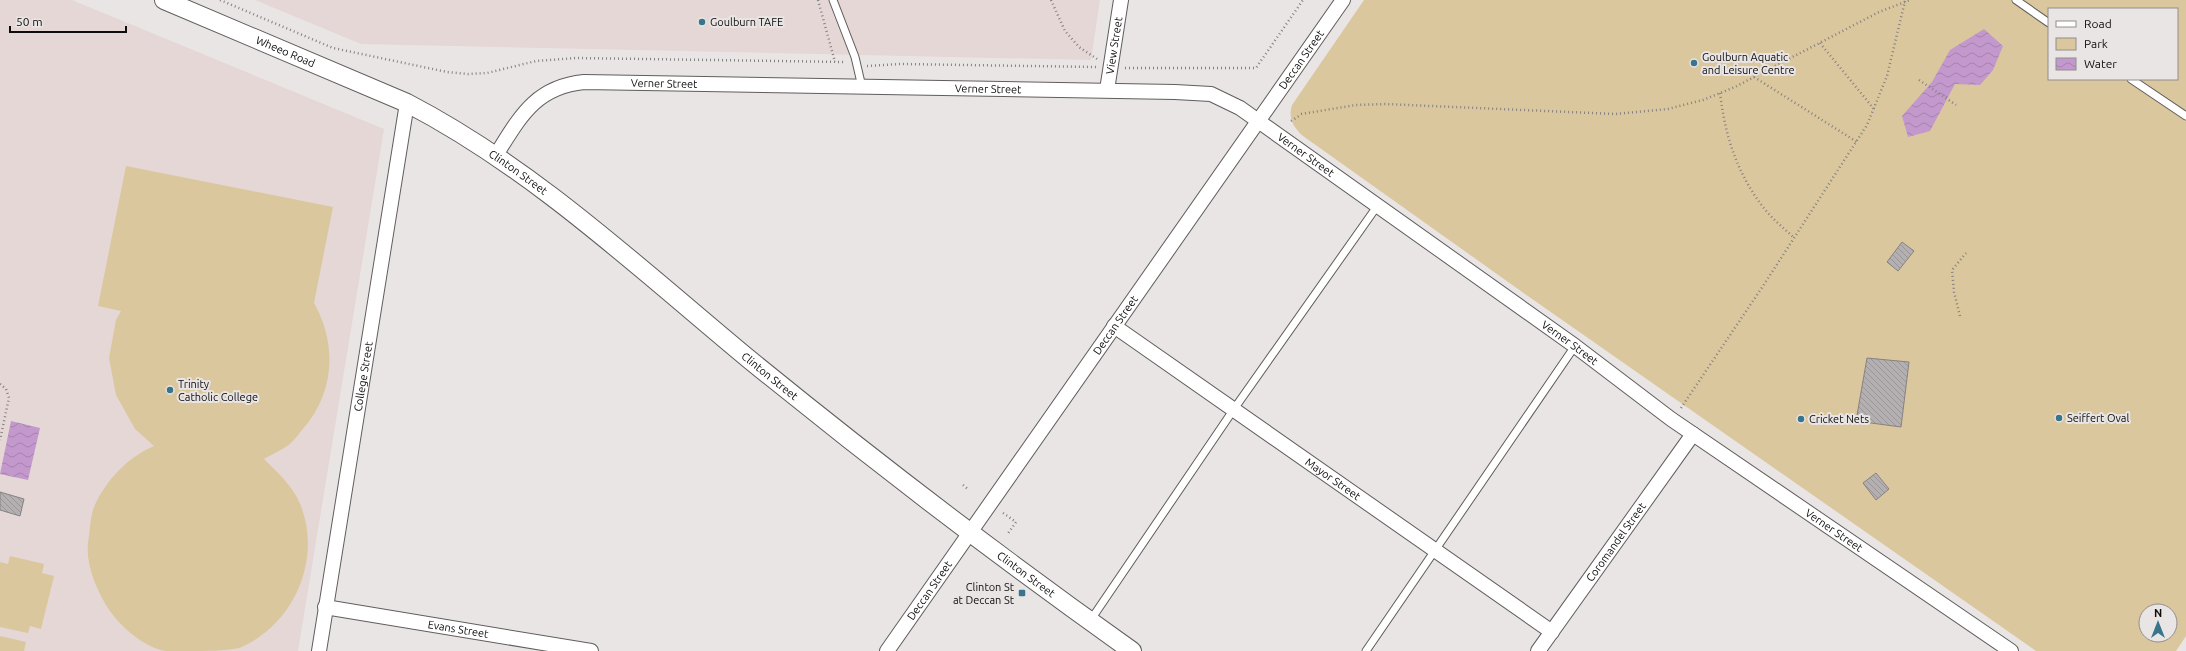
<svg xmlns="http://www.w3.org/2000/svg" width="2186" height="651" font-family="Ubuntu,sans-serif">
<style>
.built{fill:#e4d7d5}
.green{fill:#dbc79d;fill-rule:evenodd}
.water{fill:url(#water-waves)}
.building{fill:url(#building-back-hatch);stroke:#868283}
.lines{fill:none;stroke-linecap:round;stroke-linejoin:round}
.service-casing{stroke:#615d5c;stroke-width:9}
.minor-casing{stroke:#615d5c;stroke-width:16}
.tertiary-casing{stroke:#615d5c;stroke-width:20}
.path{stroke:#858181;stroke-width:2.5;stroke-dasharray:1 3;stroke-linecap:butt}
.service{stroke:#fff;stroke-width:7}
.minor{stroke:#fff;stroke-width:14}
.tertiary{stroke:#fff;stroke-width:18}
.poi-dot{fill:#38748b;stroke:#eae5e5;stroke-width:1.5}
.labels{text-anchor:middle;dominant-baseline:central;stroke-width:4;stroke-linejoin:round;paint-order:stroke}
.poi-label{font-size:11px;fill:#0e0c0c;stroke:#eae5e5;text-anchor:start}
.street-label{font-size:11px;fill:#0e0c0c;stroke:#eae5e5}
</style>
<defs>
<pattern id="water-waves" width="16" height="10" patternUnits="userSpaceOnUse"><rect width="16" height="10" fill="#c398cc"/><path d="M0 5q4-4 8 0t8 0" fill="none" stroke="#a682ae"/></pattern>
<pattern id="building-back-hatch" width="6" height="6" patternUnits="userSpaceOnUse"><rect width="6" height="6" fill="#b4b0b1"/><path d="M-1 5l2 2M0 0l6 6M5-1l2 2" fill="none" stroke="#9a9697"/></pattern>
</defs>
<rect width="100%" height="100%" fill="#eae5e5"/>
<g class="built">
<path d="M0 0H72L384 129 298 651H0Z"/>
<path d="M255 0H1100L1091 60 361 44Z"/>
</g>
<g class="green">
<path d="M1364 0H2186V636L2176 651H2036L1525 294 1303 136C1293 127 1288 118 1292 105ZM2049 9H2177V79H2049ZM2146 611H2170V635H2146Z"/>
<path d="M126 166 333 207 314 303C338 345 334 395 302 430 298 435 294 440 290 444 282 450 272 454 264 459 278 473 293 486 301 506 322 561 293 626 239 648 225 651 206 651 191 651 183 651 174 651 166 651 144 648 117 624 106 605 94 584 84 560 89 536 90 527 91 515 94 507 106 480 128 457 154 446L135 429 116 395 109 358 116 320 121 311 98 306Z"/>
<path d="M10 556 44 564 42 573 54 576 41 629 30 626 28 633 0 627V562L8 564Z"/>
<path d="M0 636 26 642 24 651H0Z"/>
</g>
<g class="water">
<path d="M1984 29 2003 46 1993 70 1980 85 1955 84 1930 131 1908 137 1902 116 1932 82 1950 50Z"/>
<path d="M11 421 40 428 28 480 0 474Z"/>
</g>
<g class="building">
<path d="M1902 242 1914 251 1898 271 1887 262Z"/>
<path d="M1867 358 1909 362 1901 427 1856 421Z"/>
<path d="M1876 473 1889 489 1876 500 1863 483Z"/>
<path d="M0 492 24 499 20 516 0 510Z"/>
</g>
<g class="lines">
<defs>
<g id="service">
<path d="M833 0 855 57 862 87"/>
<path d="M2016 0 2049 23"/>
<path d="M2131 79 2186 116"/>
<path d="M1090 621 1234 409 1378 205"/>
<path d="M1366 651 1575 346"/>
</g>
<g id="minor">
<path id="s1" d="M1107 90 1121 0"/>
<path id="s2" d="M496 155C520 117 535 87 584 82L1175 92 1211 94 1240 108 1575 346 1671 419 2011 651"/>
<path id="s3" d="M1114 326 1552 632"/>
<path id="s4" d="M325 607 591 651"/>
<path id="s5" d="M319 651 407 103"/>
<path id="s6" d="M887 651 1343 0"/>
<path id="s7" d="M1538 651 1693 434"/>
</g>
<g id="tertiary">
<path id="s8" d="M164 0 407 103C534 169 640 269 750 360 874 461 1001 558 1132 651"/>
</g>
</defs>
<use href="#service" class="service-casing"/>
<use href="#minor" class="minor-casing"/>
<use href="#tertiary" class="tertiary-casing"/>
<g class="path">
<path d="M220 0 333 48 447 72 468 74 487 73 536 61 576 58 846 62"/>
<path d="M818 0 835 62"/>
<path d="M1051 0 1065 31 1079 47 1097 59"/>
<path d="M1820 43 1874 109"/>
<path d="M867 66 901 64 1096 67"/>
<path d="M1125 68H1256L1303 0"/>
<path d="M1754 77 1857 142"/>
<path d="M1919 80 1956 105"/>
<path d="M1720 93C1725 136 1737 173 1763 207 1772 219 1784 228 1794 238"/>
<path d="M1301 114 1356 105 1385 104 1615 114 1668 109 1703 100 1735 87 1879 12 1910 0"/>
<path d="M1291 121 1299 116"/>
<path d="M1960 316 1954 292 1952 270 1966 253"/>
<path d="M0 384 6 389 9 398 0 440"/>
<path d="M1681 408 1763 286 1867 125 1887 76 1905 1"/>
<path d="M963 485 969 490"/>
<path d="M1003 513 1016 522 1007 535"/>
</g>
<use href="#service" class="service"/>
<use href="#minor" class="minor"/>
<use href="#tertiary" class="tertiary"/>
</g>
<g class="poi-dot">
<circle cx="702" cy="22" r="4"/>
<circle cx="1694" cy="63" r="4"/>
<circle cx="170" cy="390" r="4"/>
<circle cx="2059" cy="418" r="4"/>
<circle cx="1801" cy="419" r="4"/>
<rect x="1018" y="589" width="8" height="8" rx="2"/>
</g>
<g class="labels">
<g class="poi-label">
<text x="710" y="22">Goulburn TAFE</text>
<text x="1702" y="57">Goulburn Aquatic<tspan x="1702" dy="13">and Leisure Centre</tspan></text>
<text x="178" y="384">Trinity<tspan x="178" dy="13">Catholic College</tspan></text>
<text x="2067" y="418">Seiffert Oval</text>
<text x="1809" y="419">Cricket Nets</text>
<text x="1014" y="587" text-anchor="end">Clinton St<tspan x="1014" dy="13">at Deccan St</tspan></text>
</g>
<g class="street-label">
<text stroke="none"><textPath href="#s1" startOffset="45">View Street</textPath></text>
<text stroke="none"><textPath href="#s8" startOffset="132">Wheeo Road</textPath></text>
<text stroke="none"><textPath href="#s6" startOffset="722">Deccan Street</textPath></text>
<text stroke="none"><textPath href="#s2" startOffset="200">Verner Street</textPath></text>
<text stroke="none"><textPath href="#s2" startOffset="524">Verner Street</textPath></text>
<text stroke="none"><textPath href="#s2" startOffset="860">Verner Street</textPath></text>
<text stroke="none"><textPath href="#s8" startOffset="395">Clinton Street</textPath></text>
<text stroke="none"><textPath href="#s6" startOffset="398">Deccan Street</textPath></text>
<text stroke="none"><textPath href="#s2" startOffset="1184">Verner Street</textPath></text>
<text stroke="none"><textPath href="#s8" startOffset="719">Clinton Street</textPath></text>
<text stroke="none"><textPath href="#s5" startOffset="278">College Street</textPath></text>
<text stroke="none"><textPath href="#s3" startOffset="267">Mayor Street</textPath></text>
<text stroke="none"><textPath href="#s2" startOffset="1508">Verner Street</textPath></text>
<text stroke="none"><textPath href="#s7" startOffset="134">Coromandel Street</textPath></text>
<text stroke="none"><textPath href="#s8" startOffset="1043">Clinton Street</textPath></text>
<text stroke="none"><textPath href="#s6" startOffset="74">Deccan Street</textPath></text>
<text stroke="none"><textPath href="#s4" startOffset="135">Evans Street</textPath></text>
</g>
</g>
<rect x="2048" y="8" width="130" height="72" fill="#eae5e5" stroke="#928e8e"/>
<rect x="2056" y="21" width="20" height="6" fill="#ffffff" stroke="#928e8e"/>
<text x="2084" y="28" font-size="12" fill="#0e0c0c">Road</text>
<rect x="2056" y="38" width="20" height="12" fill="#dbc79d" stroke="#928e8e"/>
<text x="2084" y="48" font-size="12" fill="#0e0c0c">Park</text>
<rect x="2056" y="58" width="20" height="12" fill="url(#water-waves)" stroke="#928e8e"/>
<text x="2084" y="68" font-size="12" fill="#0e0c0c">Water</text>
<g transform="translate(2158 623)"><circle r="19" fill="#eae5e5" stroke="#928e8e"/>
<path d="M0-3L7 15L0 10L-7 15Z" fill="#38748b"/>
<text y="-6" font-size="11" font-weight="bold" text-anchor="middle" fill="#0e0c0c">N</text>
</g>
<path d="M10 26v6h116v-6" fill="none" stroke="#0e0c0c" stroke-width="2"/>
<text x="16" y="26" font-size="12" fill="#0e0c0c" stroke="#eae5e5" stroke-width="3" paint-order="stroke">50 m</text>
</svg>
